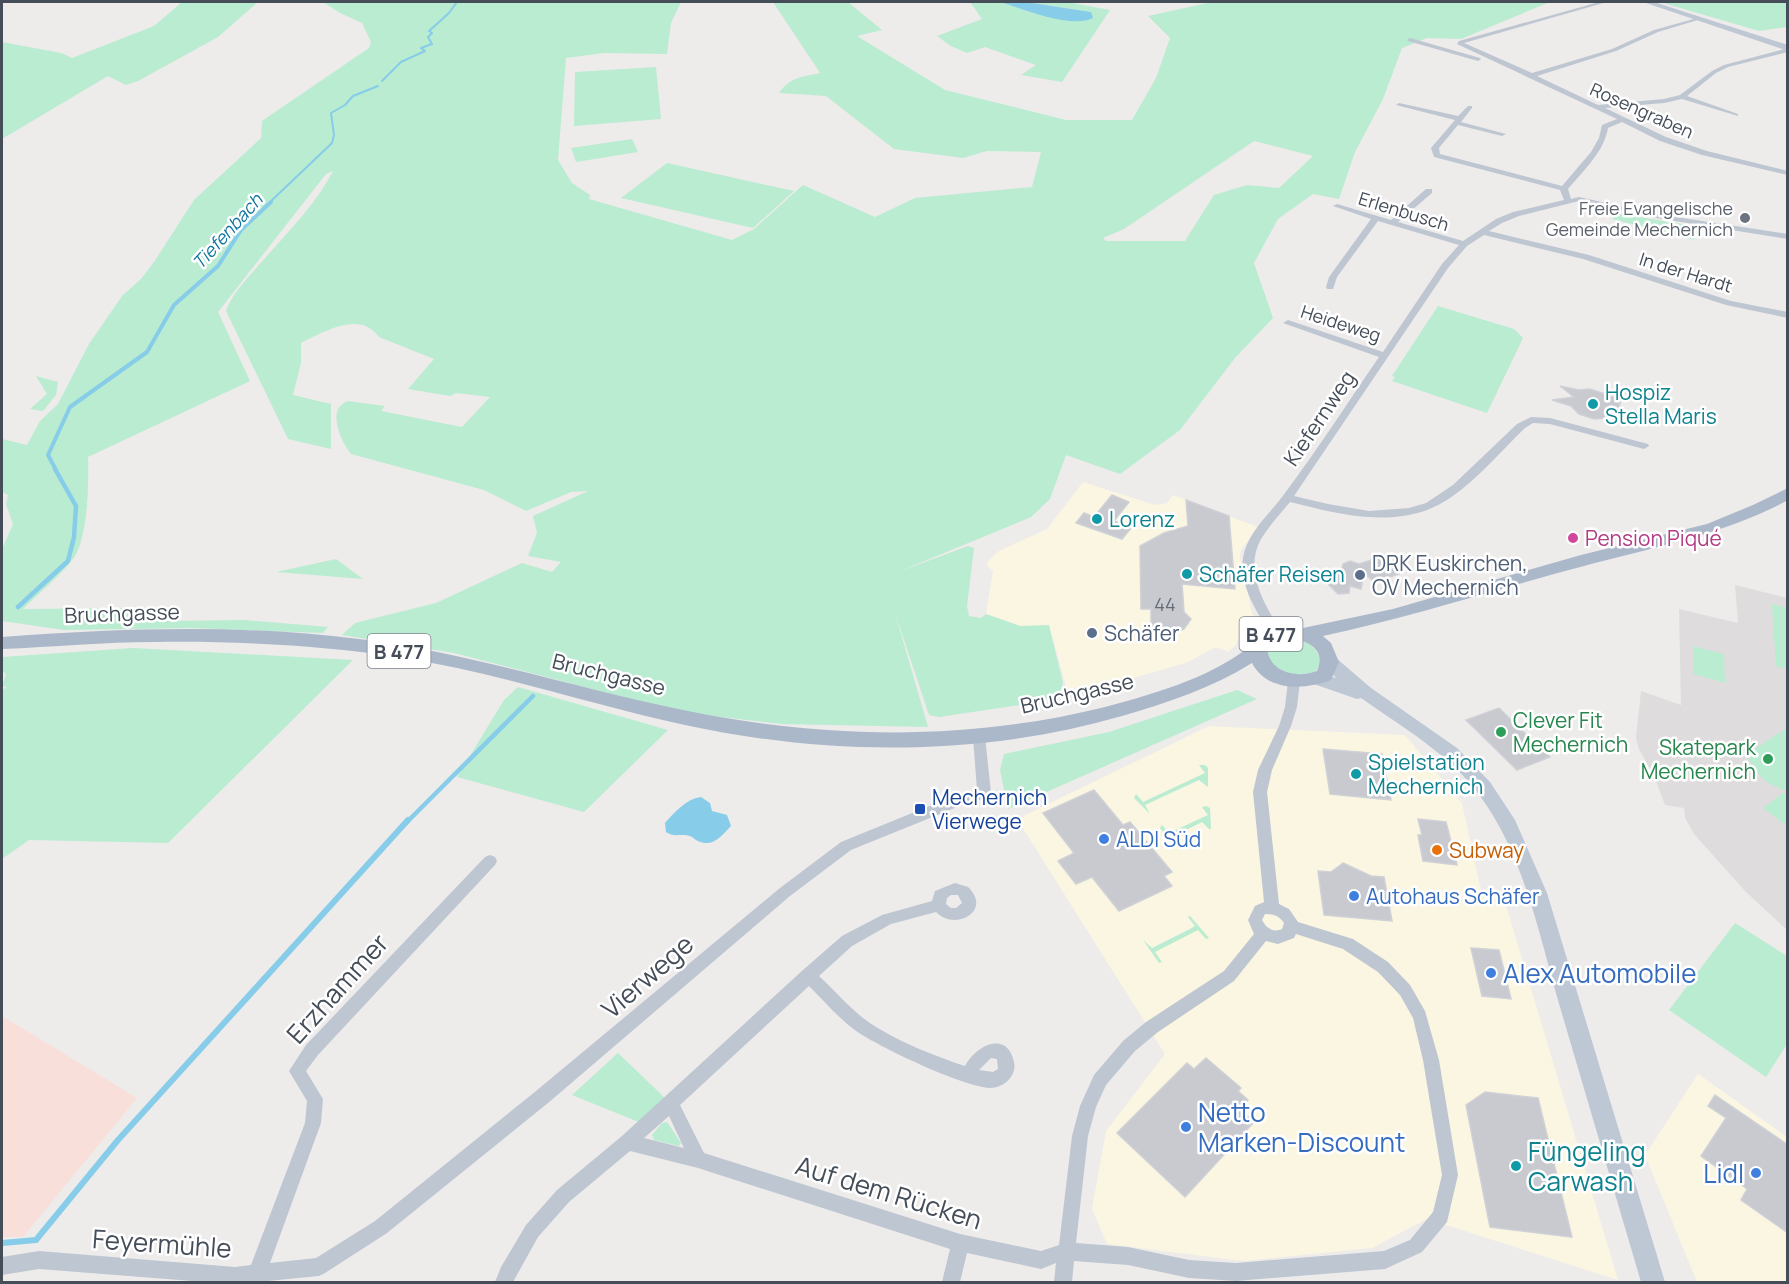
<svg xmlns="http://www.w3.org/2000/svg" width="1789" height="1284" font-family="Manrope,sans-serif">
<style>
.commercial{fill:#faf6e2}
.education{fill:#dfdcdd}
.medical{fill:#f9dfda}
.green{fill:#b9ecd1;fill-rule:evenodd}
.water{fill:#87cce8}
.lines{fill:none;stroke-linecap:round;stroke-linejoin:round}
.stream-far3{stroke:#87cce8;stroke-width:2}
.stream-far2{stroke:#87cce8;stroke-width:4}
.stream-far1{stroke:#87cce8;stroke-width:4.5}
.stream{stroke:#87cce8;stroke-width:6}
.building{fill:#c8cad0;stroke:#cfd1d7;stroke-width:1.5}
.street{fill:#bec6d1;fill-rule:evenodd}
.secondary{fill:#bec7d4;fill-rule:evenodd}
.primary{fill:#abb8ca;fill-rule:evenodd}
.worship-dot{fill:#6b7280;stroke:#fff;stroke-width:2}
.culture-dot{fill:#0f9aa8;stroke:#fff;stroke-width:2}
.hotel-dot{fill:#d1479c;stroke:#fff;stroke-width:2}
.service-dot{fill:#5c6f8a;stroke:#fff;stroke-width:2}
.leisure-dot{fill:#2e9e5b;stroke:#fff;stroke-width:2}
.transit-dot{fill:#1a4fb4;stroke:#fff;stroke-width:2}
.shop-dot{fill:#3f7fe0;stroke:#fff;stroke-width:2}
.food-dot{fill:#e8710a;stroke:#fff;stroke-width:2}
.labels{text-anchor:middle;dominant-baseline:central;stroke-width:5;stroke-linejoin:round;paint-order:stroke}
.far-street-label{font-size:18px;fill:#444d58;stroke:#fff}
.far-worship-label{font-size:18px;fill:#5b616d;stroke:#fff;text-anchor:end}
.far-water-label{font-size:18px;font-style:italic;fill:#0f759f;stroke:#fff}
.number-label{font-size:18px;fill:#656c76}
.shield{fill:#fff;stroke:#7c828a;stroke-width:1.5}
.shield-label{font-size:20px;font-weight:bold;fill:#444d58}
.culture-label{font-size:21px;fill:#0d838f;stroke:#fff;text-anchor:start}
.street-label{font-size:21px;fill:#444d58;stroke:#fff}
.hotel-label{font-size:21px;fill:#b23c85;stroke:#fff;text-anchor:start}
.service-label{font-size:21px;fill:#4e5e75;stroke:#fff;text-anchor:start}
.leisure-label{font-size:21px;fill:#27864d;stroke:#fff;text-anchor:start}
.transit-label{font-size:21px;fill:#164399;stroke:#fff;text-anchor:start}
.shop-label{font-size:21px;fill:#366cbe;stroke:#fff;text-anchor:start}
.food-label{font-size:21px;fill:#c56008;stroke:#fff;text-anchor:start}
.near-shop-label{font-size:26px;fill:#366cbe;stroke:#fff;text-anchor:start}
.near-street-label{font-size:26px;fill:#444d58;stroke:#fff}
.near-culture-label{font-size:26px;fill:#0d838f;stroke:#fff;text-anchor:start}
</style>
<rect width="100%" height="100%" fill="#eeebeb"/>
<g class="commercial">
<path d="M1083 482 1155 505 1167 503 1173 495 1258 527 1241 550 1240 557 1253 617 1248 618 1247 627 1240 635 1236 645 1228 652 1216 647 1186 663 1130 679 1067 689 1049 626H1020L986 614 993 571 987 565 988 561 999 551 1047 529Z"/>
<path d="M1209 726 1405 735 1462 803 1481 891 1503 895 1618 1280 1427 1219 1372 1248 1243 1261 1107 1244 1092 1209 1106 1131 1165 1054 1017 819Z"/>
<path d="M1698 1074 1787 1137V1282H1697L1645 1155Z"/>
</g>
<path class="education" d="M1735 585 1787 598V930L1746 892 1694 834 1685 818 1684 808 1665 805 1654 776 1639 749 1636 738 1641 691 1681 705 1679 609 1738 623Z"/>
<path class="medical" d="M2 1016 137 1098 23 1237H2Z"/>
<g class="green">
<path d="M182 2H258L218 37 138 81 126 85 108 76 2 139V42L61 53 72 58 154 26Z"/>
<path d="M323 2H681L671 23 667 54 604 53 566 58 558 160 572 183 590 195 589 199 732 240 754 229 803 185 875 217 915 198 1032 187 1041 152 987 151 963 158 894 149 826 96 779 93C790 77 802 77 820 73L773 2H848L882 30 857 36 945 90 1066 120H1132L1156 78 1170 38 1148 16 1212 2H1550L1461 39 1427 38 1402 48 1383 99 1355 152 1339 199 1313 194 1278 219 1254 263 1273 318 1235 358 1180 430 1120 474 1066 455 1050 499 1031 517 898 572 968 546 974 548 967 606 969 616 981 618 986 614 1020 626 1049 625 1063 683 1060 692 1039 702 939 717 929 715 895 613 928 727 781 724 680 712 454 653 342 635 355 623 436 603 522 563 552 572 561 562 528 556 537 533 533 516 588 491 571 492 526 511 484 490 351 454C343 444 334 425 337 412 338 406 343 404 347 401L385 406 381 411 462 427 490 397 456 393 450 396 408 389 434 359 379 337C360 310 324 332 301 343V363L293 395 331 404V449L288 439 226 311C232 294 247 279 258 266 284 236 315 206 333 171L326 174 218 312 250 381 88 457C89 482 88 539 73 559 59 577 39 593 23 609L154 608 167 621 244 620 328 627 323 633 190 628 64 630 2 621V549L13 524 6 504 8 495 2 492V439L27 445 40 421 58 404 89 344 122 296 141 279 154 262 194 200 261 138 262 121 369 48 371 42 362 23 340 13ZM1254 141 1313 156 1279 188 1247 185 1214 195 1185 241H1106L1103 238 1124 229Z"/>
<path d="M970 2H1000L1045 16 1091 12 1026 2H1067L1110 10 1062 82 1021 75 1036 65 985 47 967 53 951 46 937 36 982 19Z"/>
<path d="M1660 2H1787V27L1759 31Z"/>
<path d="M656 67 661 119 574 126 575 72Z"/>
<path d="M632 139 638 152 576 162 571 148Z"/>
<path d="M667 163 794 191 753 228 621 198Z"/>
<path d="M1615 213 1700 227 1694 240 1612 219Z"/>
<path d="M1438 306 1514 329 1523 338 1487 413 1392 381 1395 377 1392 376Z"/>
<path d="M36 376 58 382 56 395 43 411 30 409 47 394Z"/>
<path d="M336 559 363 579 276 572Z"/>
<path d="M1772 604 1787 608V669L1776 666Z"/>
<path d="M1285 636C1303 640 1317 643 1321 663L1315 672 1292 676 1269 663 1266 645 1270 641Z"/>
<path d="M1693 646 1724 654 1725 683 1693 674Z"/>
<path d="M133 648 353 660 168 843 29 840 2 859V690L7 687 2 686 6 674 2 671V657Z"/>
<path d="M518 687 668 730 584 812 457 777 504 700Z"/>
<path d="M1237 690 1257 699 1008 809 1000 770 1004 754 1109 732Z"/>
<path d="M1787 728V790C1768 787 1754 773 1747 754Z"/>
<path d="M1199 765H1205L1208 768V787L1199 780 1145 805 1150 814 1134 798 1136 794 1143 802 1205 773Z"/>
<path d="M1783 793 1787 794V826L1763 808Z"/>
<path d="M1206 806 1210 808 1211 828 1210 830 1202 822 1172 837 1179 845H1174L1160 828 1162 825 1169 833 1208 815 1202 807Z"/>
<path d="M1190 916 1209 938 1206 939 1198 930 1155 952 1162 962 1159 963 1143 940 1152 948 1190 929 1195 926 1188 917Z"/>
<path d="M1735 923 1787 956V1044L1766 1077 1669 1010Z"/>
<path d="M618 1053 666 1099 641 1123 572 1095Z"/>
<path d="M667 1122 681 1143 679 1146 654 1140 652 1135 662 1123Z"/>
</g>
<g class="water">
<path d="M1000 2H1026L1091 12 1093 18C1071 29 1024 9 1000 2Z"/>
<path d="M701 797 710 803 712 811 727 815 731 826C721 836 713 848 698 841 695 840 693 837 690 836 681 833 674 838 666 832L665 823C675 812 686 799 701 797Z"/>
</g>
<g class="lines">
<g class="stream-far3">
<path d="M382 81 401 62 425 51 421 48 432 44 428 37 432 33 429 31 449 13 457 2"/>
<path d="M269 203 332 143 334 135 331 113 345 105 353 96 378 86"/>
</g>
<path class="stream-far2" d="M56 470 48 455 70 407 147 352 174 305 218 266 241 230 271 202"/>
<g class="stream-far1">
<path d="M18 607 68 561 74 537 76 506 55 469"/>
<path d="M407 822 533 696"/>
</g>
<path class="stream" d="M2 1243 36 1240 118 1140 408 820"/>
</g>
<g class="building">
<path d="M1560 386 1579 390 1590 389 1621 399 1617 417 1611 415 1610 418 1594 419 1579 414 1571 406 1552 400 1574 397Z"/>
<path d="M1112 495 1129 502 1114 521 1131 528 1122 539 1076 523 1084 513 1094 517Z"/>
<path d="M1186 500 1229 516 1235 589 1182 584 1184 612 1191 619 1184 629 1178 632 1151 627V609H1141L1140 546 1164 533 1188 526Z"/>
<path d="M1381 557 1399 574 1374 582 1364 573 1361 589 1350 586 1349 593 1338 594 1320 576 1342 569 1343 564 1350 561 1359 564Z"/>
<path d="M1499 708 1536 744H1545L1542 749 1550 757 1517 770 1466 720Z"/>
<path d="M1323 749 1382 754 1391 800 1330 794Z"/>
<path d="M1094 790 1123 825 1130 822 1172 872 1164 876 1172 886 1119 911 1092 877 1076 884 1058 861 1074 853 1043 813Z"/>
<path d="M1418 819 1446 822 1457 865 1423 861 1418 835H1422Z"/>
<path d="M1343 863 1371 876 1384 877 1392 921 1324 915 1318 871 1331 872Z"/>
<path d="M1471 948 1499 950 1511 999 1482 996Z"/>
<path d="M1206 1058 1241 1088 1238 1091 1248 1100 1240 1109 1254 1122 1185 1197 1117 1133 1187 1063 1194 1069Z"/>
<path d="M1485 1092 1538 1098 1572 1237 1490 1227 1466 1105Z"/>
<path d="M1715 1095 1788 1145V1233L1741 1200 1747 1189 1701 1156 1726 1118 1708 1106Z"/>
</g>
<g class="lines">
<g class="street">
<path d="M1599 2H1607L1464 43 1532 73 1612 49 1654 30 1701 17V19L1658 32 1616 51 1537 76 1598 105 1664 99 1680 95 1712 71 1724 65 1788 48V52L1728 67 1716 73 1687 96 1738 114V116L1682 99 1664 103 1605 108 1666 137 1707 151 1788 171V175L1702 155 1660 141 1622 122 1608 128C1604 152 1583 171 1568 189L1571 199 1579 197 1656 214 1788 234V239L1656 218 1579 201 1519 216 1502 223 1489 231 1589 255 1731 301 1788 312V318L1726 305 1583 259 1484 235 1467 246 1448 268 1294 496 1328 504 1369 511 1409 508 1426 503 1453 485 1517 424 1531 417 1550 418 1648 444 1649 446 1644 449 1550 424 1533 423 1525 428C1501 451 1478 479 1450 498 1402 531 1342 515 1290 502 1280 514 1269 526 1261 539 1243 572 1265 604 1281 632L1279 635H1271C1257 612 1239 586 1243 558 1247 532 1271 513 1285 493 1318 449 1348 402 1379 357L1283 323 1288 320 1291 321 1383 352 1442 264 1459 245 1378 221 1337 277 1333 289H1327L1326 287 1329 277 1371 219 1333 206 1337 204 1391 220 1426 189H1432V193L1398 222 1463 241 1496 219 1513 212 1564 200 1560 190 1434 157 1431 148 1455 120 1396 105 1399 103 1458 116 1468 106H1472V108L1461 122 1506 134 1502 136 1458 125 1439 148 1440 154 1562 186 1591 152 1599 138 1602 125 1617 119 1457 44 1459 41Z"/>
<path d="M1410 38 1480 58 1481 59 1478 61 1408 41 1407 40Z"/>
<path d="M1294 676 1298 678 1300 681 1297 707 1291 726 1272 770 1267 792 1279 904 1289 909 1298 922 1353 939 1388 962 1410 985 1425 1011 1439 1060 1458 1175 1447 1222 1422 1252 1385 1269 1236 1281 1189 1278 1128 1265 1074 1261 1072 1282H1054L1056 1263 1041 1269 967 1253 960 1282H942L950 1249 698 1168 630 1151 569 1202 538 1237 513 1282H495L501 1267 526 1225 557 1190 622 1136 803 970 842 936 882 915 932 901 935 891 955 883 968 887C993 911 955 932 936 912L891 924 852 946 819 976C834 990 848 1006 863 1018 891 1039 932 1055 965 1066 975 1046 1007 1029 1014 1062 1017 1076 1004 1088 990 1088 961 1086 884 1049 859 1033 840 1020 825 1002 809 986L680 1105 704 1153 960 1234 1041 1251 1059 1245 1072 1136 1080 1106 1094 1075 1123 1041 1146 1022 1224 971 1254 934 1248 920 1255 906 1264 902 1253 792 1258 770 1279 726 1285 707 1288 681 1290 678ZM951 895H958L962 903 956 908H951L946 904 947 898ZM1265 914C1274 914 1279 916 1284 923L1282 929C1273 933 1266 928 1262 920ZM1296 934 1343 949 1378 972 1400 995 1413 1018 1423 1060 1442 1175 1433 1212 1410 1240 1384 1251 1236 1263 1189 1260 1128 1247 1076 1243 1088 1136 1096 1107 1106 1085 1135 1051 1158 1032 1234 981 1266 941 1278 944 1294 938ZM991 1058 997 1059 998 1069 993 1072 979 1070ZM669 1116 684 1148 644 1138Z"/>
<path d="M979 732 984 734 985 737 991 793 989 797 962 805 851 850 790 896 548 1103 387 1233 325 1273 319 1276 258 1282H205L39 1269 2 1275V1257L39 1251 235 1267 251 1265 305 1123 307 1101 289 1071 306 1045 485 857 490 855 495 857 497 861 495 865 318 1055 306 1071 323 1099 321 1123 270 1263 316 1258 375 1221 536 1091 780 888 841 842 954 796 977 790 973 737 974 734Z"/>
</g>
<g class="secondary">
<path d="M1643 2H1654L1788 45V51Z"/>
<path d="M1330 656 1336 658 1371 688 1457 748 1490 782 1515 820 1547 893 1665 1282H1641C1614 1190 1587 1099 1560 1007 1539 935 1524 853 1477 792 1446 752 1402 727 1361 698L1357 699 1311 683 1309 679 1311 675 1317 673 1336 678 1322 662 1324 658Z"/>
</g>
<path class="primary" d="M1788 488V500C1724 535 1653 547 1584 566 1497 589 1411 617 1323 636L1331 643 1339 662 1331 680C1305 690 1267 692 1252 663 1212 688 1167 703 1122 716 980 757 828 756 685 725 591 705 499 673 404 658 322 645 238 641 155 642 104 642 53 647 2 649V637C121 628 240 624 359 639 471 653 578 689 688 711 825 739 965 741 1101 708 1147 696 1207 679 1245 650 1250 646 1255 637 1261 631L1284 625 1303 628 1393 609 1581 555 1707 524 1753 505ZM1284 637C1303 639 1328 647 1317 671 1296 679 1268 672 1267 647L1273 640Z"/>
</g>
<circle class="worship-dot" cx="1745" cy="218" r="6"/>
<g class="culture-dot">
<circle cx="1593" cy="404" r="6"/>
<circle cx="1097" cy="519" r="6"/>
<circle cx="1187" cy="574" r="6"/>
<circle cx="1356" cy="774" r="6"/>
<circle cx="1516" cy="1166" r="6"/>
</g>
<circle class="hotel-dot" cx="1573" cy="538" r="6"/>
<g class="service-dot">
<circle cx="1360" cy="575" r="6"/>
<circle cx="1092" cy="633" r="6"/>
</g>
<g class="leisure-dot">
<circle cx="1501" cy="732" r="6"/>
<circle cx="1768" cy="759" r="6"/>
</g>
<rect class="transit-dot" x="914" y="803" width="12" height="12" rx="3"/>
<g class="shop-dot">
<circle cx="1104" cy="839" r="6"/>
<circle cx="1354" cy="896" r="6"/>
<circle cx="1491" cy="973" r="6"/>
<circle cx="1186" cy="1127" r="6"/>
<circle cx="1756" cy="1173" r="6"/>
</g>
<circle class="food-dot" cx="1437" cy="850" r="6"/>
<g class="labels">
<g class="far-street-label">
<text transform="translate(1642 110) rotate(24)">Rosengraben</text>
<text transform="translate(1404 211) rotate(17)">Erlenbusch</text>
<text transform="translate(1686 272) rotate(17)">In der Hardt</text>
<text transform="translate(1341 323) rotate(18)">Heideweg</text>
</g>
<g class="far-worship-label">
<text x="1733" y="208">Freie Evangelische<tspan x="1733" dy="21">Gemeinde Mechernich</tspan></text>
</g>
<g class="far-water-label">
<text transform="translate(227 231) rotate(-48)">Tiefenbach</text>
</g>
<g class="number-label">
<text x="1165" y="604">44</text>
</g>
<g class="shield">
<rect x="1239.5" y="617" width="63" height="34" rx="4.5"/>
<rect x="367.5" y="634" width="63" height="34" rx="4.5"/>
</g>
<g class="shield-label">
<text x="1271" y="634">B 477</text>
<text x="399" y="651">B 477</text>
</g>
<g class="culture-label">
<text x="1605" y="392">Hospiz<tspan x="1605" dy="24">Stella Maris</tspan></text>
<text x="1109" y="519">Lorenz</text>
<text x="1199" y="574">Schäfer Reisen</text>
<text x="1368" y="762">Spielstation<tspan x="1368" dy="24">Mechernich</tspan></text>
</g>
<g class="street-label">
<text transform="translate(1319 418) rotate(-56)">Kiefernweg</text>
<text transform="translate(122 613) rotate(-2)">Bruchgasse</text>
<text transform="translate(609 674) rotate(14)">Bruchgasse</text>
<text transform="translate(1077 693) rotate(-13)">Bruchgasse</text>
</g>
<g class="hotel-label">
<text x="1585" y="538">Pension Piqué</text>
</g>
<g class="service-label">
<text x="1372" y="563">DRK Euskirchen,<tspan x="1372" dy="24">OV Mechernich</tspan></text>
<text x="1104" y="633">Schäfer</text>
</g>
<g class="leisure-label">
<text x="1513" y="720">Clever Fit<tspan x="1513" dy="24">Mechernich</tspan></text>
<text x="1756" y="747" text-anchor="end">Skatepark<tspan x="1756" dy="24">Mechernich</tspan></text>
</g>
<g class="transit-label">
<text x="932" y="797">Mechernich<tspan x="932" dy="24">Vierwege</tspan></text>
</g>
<g class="shop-label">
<text x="1116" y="839">ALDI Süd</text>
<text x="1366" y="896">Autohaus Schäfer</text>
</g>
<g class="food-label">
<text x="1449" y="850">Subway</text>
</g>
<g class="near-shop-label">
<text x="1503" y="973">Alex Automobile</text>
<text x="1198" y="1112">Netto<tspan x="1198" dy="30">Marken-Discount</tspan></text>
<text x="1744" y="1173" text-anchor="end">Lidl</text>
</g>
<g class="near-street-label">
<text transform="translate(647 976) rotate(-41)">Vierwege</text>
<text transform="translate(337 988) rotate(-48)">Erzhammer</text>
<text transform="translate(889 1192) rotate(17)">Auf dem Rücken</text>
<text transform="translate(162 1243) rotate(4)">Feyermühle</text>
</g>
<g class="near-culture-label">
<text x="1528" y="1151">Füngeling<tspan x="1528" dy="30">Carwash</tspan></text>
</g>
</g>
<rect width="1789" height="1284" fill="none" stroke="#444d58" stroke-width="6"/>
</svg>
